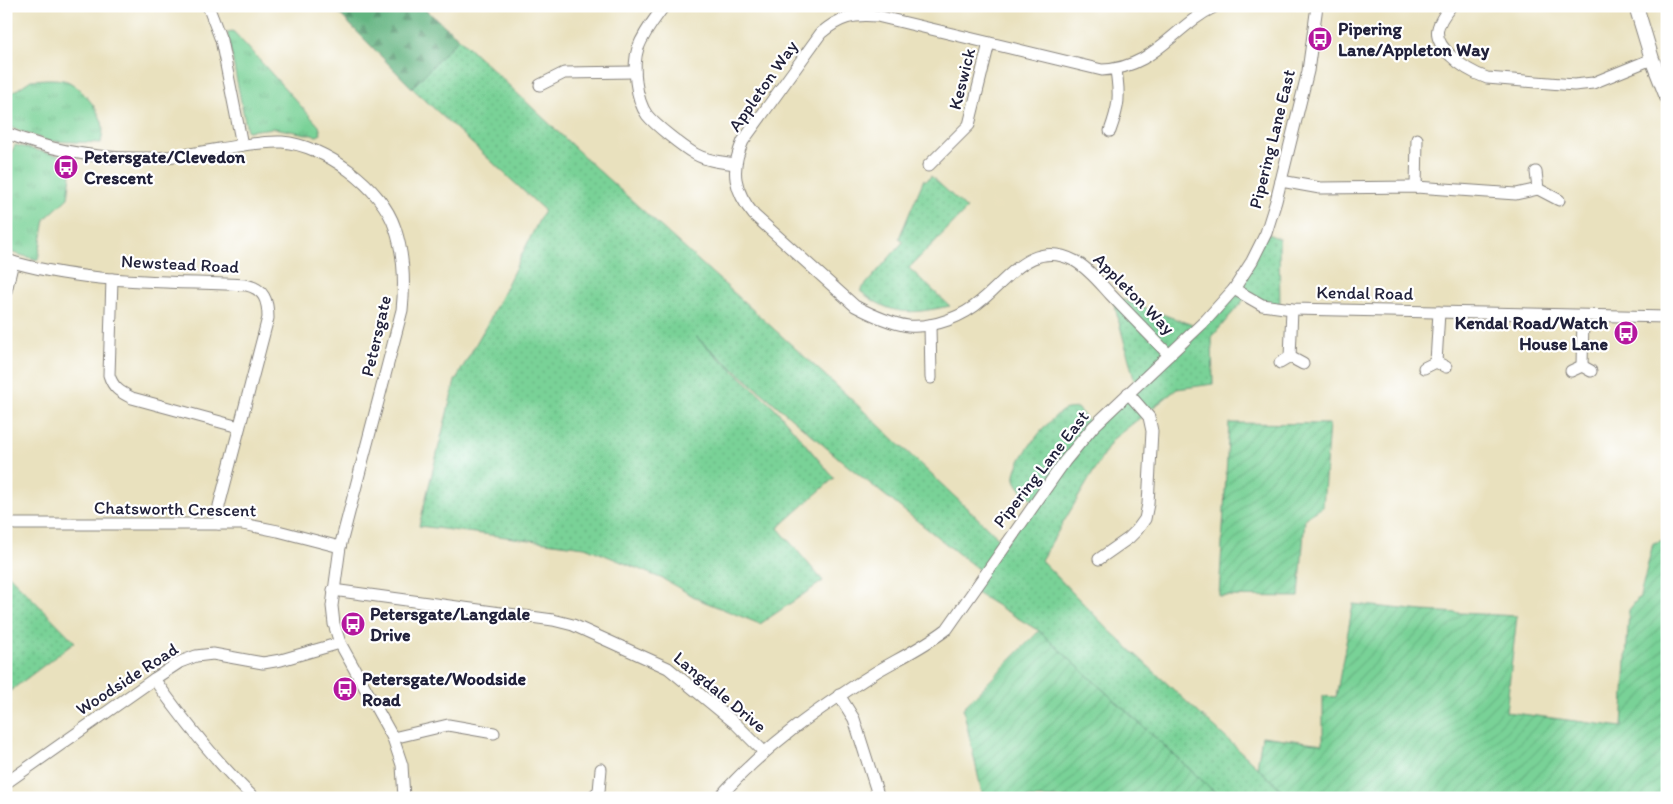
<svg xmlns="http://www.w3.org/2000/svg" width="1673" height="804" font-family="Itim,sans-serif">
<style>
.grass{fill:url(#grass-tufts);stroke:#4e7a69}
.forest{fill:url(#forest-firs);stroke:#426b5e}
.park{fill:url(#park-dots);stroke:#4e7a69}
.garden{fill:url(#garden-furrows);stroke:#4e7a69}
.lines{fill:none;stroke-linecap:round;stroke-linejoin:round}
.minor-casing{stroke:#86827c;stroke-width:13}
.tertiary-casing{stroke:#86827c;stroke-width:16}
.minor{stroke:#fff;stroke-width:11}
.tertiary{stroke:#fff;stroke-width:14}
.labels{text-anchor:middle;dominant-baseline:central;stroke-width:4.5;stroke-linejoin:round;paint-order:stroke}
.poi-label{font-size:18px;font-weight:bold;fill:#22223b;stroke:#fff;text-anchor:start}
.street-label{font-size:18px;fill:#22223b;stroke:#fff}
</style>
<defs>
<pattern id="grass-tufts" width="24" height="20" patternUnits="userSpaceOnUse" patternTransform="scale(1.25)"><rect width="24" height="20" fill="#79d297"/><path d="M3 7l-1-3M5 7V3M7 7l1-3M15 17l-1-3M17 17v-4M19 17l1-3" fill="none" stroke="#68b483"/></pattern>
<pattern id="forest-firs" width="22" height="20" patternUnits="userSpaceOnUse" patternTransform="scale(1.25)"><rect width="22" height="20" fill="#62b480"/><path d="M5 1l3.5 6h-7zM16 11l3.5 6h-7z" fill="#50926a"/></pattern>
<pattern id="park-dots" width="8" height="8" patternUnits="userSpaceOnUse" patternTransform="scale(1.25)"><rect width="8" height="8" fill="#79d297"/><path d="M2 2h.1M6 6h.1" fill="none" stroke="#68b483" stroke-width="1.8" stroke-linecap="round"/></pattern>
<pattern id="garden-furrows" width="10" height="10" patternUnits="userSpaceOnUse" patternTransform="scale(1.25)"><rect width="10" height="10" fill="#79d297"/><path d="M-1 1l2-2M0 10L10 0M9 11l2-2" fill="none" stroke="#68b483"/></pattern>
</defs>
<rect width="100%" height="100%" fill="#fff"/>
<filter id="ink" filterUnits="userSpaceOnUse"><feTurbulence type="fractalNoise" baseFrequency=".02" numOctaves="2"/><feDisplacementMap in="SourceGraphic" scale="10" xChannelSelector="R" yChannelSelector="G"/><feConvolveMatrix kernelMatrix="1 2 1 2 8 2 1 2 1" color-interpolation-filters="sRGB"/></filter>
<filter id="wash" filterUnits="userSpaceOnUse"><feTurbulence type="fractalNoise" baseFrequency=".0096" numOctaves="4" result="noise"/><feDisplacementMap in="SourceGraphic" scale="20" xChannelSelector="R" yChannelSelector="G"/><feGaussianBlur stdDeviation="1.12" result="paint"/><feColorMatrix in="noise" values="0 0 0 0 0 0 0 0 0 0 0 0 0 0 0 0 0 1.4 0 .05"/><feComposite in="paint" operator="in"/></filter>
<g filter="url(#wash)">
<rect width="100%" height="100%" fill="#e9e1be"/>
<g class="grass">
<path d="M233 31 319 126 321 134 317 136 274 128 247 131 227 32Z"/>
<path d="M47 79C53 79 61 79 67 81 81 87 101 111 103 127 103 132 102 138 101 143L48 141 6 126V97L31 80Z"/>
<path d="M15 145 73 159 68 198 45 219 38 260 6 251V163Z"/>
</g>
<path class="forest" d="M332 6H421L459 38 412 88Z"/>
<g class="park">
<path d="M459 38 596 168 849 397 1005 544 1035 503C1029 496 1017 488 1015 479 1012 463 1048 420 1062 411 1067 408 1072 409 1077 408L1093 426 1136 386 1112 296 1198 327 1234 289 1266 233 1279 239 1280 307 1246 297 1212 337 1213 384 1177 389 1113 439 1041 560 1109 630 1291 798H1221L1039 631 973 591 984 574 848 466 696 337 774 407 834 478 778 528 823 581 760 624 700 600 663 579 585 547 419 526 455 381 490 319 544 210 412 88Z"/>
<path d="M931 176 967 209 909 268 950 306C910 314 893 317 860 291L903 242 899 238 924 179 926 181Z"/>
<path d="M6 572 75 642 6 694Z"/>
</g>
<g class="garden">
<path d="M1229 423 1329 424 1323 507 1305 518 1299 597 1219 596Z"/>
<path d="M1667 539V798H1291L1257 767 1262 736 1323 744V696L1336 697 1353 604 1423 611 1517 616 1506 712 1622 727 1629 610 1640 596 1653 543Z"/>
<path d="M1039 631 1221 798H983L963 708Z"/>
</g>
</g>
<g filter="url(#ink)">
<g class="lines">
<defs>
<g id="minor">
<path d="M208 6 221 40 242 145"/>
<path d="M664 6C654 20 644 32 638 48 632 66 636 100 647 115 655 125 683 147 695 154 707 161 722 162 735 164"/>
<path d="M1451 6C1435 26 1431 37 1451 56 1462 67 1473 73 1487 78L1574 85 1593 83 1652 59"/>
<path d="M540 85 564 73 635 72"/>
<path d="M1110 131C1119 106 1120 97 1116 70"/>
<path d="M6 133C47 149 92 158 136 158 164 159 191 154 219 149 239 146 261 141 282 142 324 145 382 187 395 228 404 255 405 282 402 310L340 547 332 606 334 624 340 643 393 738 402 765 404 798"/>
<path d="M928 166 969 125 989 43"/>
<path d="M1536 172 1538 189 1559 200"/>
<path d="M1281 181 1320 188 1416 187 1516 194 1538 189"/>
<path d="M1416 187 1417 139"/>
<path d="M6 260C83 284 166 281 246 285 264 289 268 300 268 318L219 506V524"/>
<path d="M112 279 109 375C113 388 120 392 132 398L239 427"/>
<path d="M1234 289 1262 305 1292 309 1667 317"/>
<path d="M6 291 13 262"/>
<path d="M930 325 931 378"/>
<path d="M1169 355C1150 335 1130 315 1111 295 1100 283 1089 269 1075 261 1033 239 1010 277 982 300 963 317 934 328 908 326 889 323 872 315 855 306L754 215C734 191 730 170 743 141L821 33C840 17 853 14 877 16L1102 70C1155 68 1172 27 1216 6"/>
<path d="M1290 357 1292 309"/>
<path d="M1436 362 1439 312"/>
<path d="M1280 363 1290 357 1303 364"/>
<path d="M1582 366 1583 316"/>
<path d="M1424 368 1436 362 1446 367"/>
<path d="M1571 371 1582 366 1591 371"/>
<path d="M6 522 15 524H243L278 531 340 547"/>
<path d="M1099 559 1129 538 1137 530 1145 519 1148 504 1152 431 1149 417 1128 393"/>
<path d="M333 590 553 620 573 625 668 668 735 723 764 752"/>
<path d="M154 679C184 721 216 762 254 798"/>
<path d="M839 695 854 719 879 798"/>
<path d="M393 738 448 725 494 733"/>
<path d="M6 783 154 679 180 662 196 656 213 654 263 663 281 660 340 643"/>
<path d="M591 798 599 791 601 769"/>
<path d="M719 798C763 747 819 708 876 672 900 658 925 646 947 629L1065 461 1093 427 1206 320 1234 289 1252 261 1266 233 1276 201 1308 71 1317 6"/>
</g>
<path id="tertiary" d="M1636 6 1652 59 1667 97"/>
</defs>
<use href="#minor" class="minor-casing"/>
<use href="#tertiary" class="tertiary-casing"/>
<use href="#minor" class="minor"/>
<use href="#tertiary" class="tertiary"/>
</g>
</g>
<defs>
<symbol id="bus-disc" viewBox="-11 -11 22 22"><circle r="9.5" fill="#b5179e" stroke="#fff"/><path d="M-5-6H5V4H4V6H2V4H-2V6H-4V4H-5ZM-3.5-4V0h7V-4ZM-3.5 1.2v1.5H-2V1.2ZM2 1.2v1.5H3.5V1.2Z" fill="#fff"/></symbol>
</defs>
<g fill-rule="evenodd">
<use href="#bus-disc" x="1306" y="25" width="28" height="28"/>
<use href="#bus-disc" x="52" y="153" width="28" height="28"/>
<use href="#bus-disc" x="1612" y="319" width="28" height="28"/>
<use href="#bus-disc" x="339" y="610" width="28" height="28"/>
<use href="#bus-disc" x="331" y="675" width="28" height="28"/>
</g>
<g class="labels">
<g class="poi-label">
<text x="1338" y="29">Pipering<tspan x="1338" dy="21">Lane/Appleton Way</tspan></text>
<text x="84" y="157">Petersgate/Clevedon<tspan x="84" dy="21">Crescent</tspan></text>
<text x="1608" y="323" text-anchor="end">Kendal Road/Watch<tspan x="1608" dy="21">House Lane</tspan></text>
<text x="370" y="614">Petersgate/Langdale<tspan x="370" dy="21">Drive</tspan></text>
<text x="362" y="679">Petersgate/Woodside<tspan x="362" dy="21">Road</tspan></text>
</g>
<g class="street-label">
<text transform="translate(962 79) rotate(-76)">Keswick</text>
<text transform="translate(763 86) rotate(-55)">Appleton Way</text>
<text transform="translate(1272 139) rotate(-76)">Pipering Lane East</text>
<text transform="translate(180 264) rotate(3)">Newstead Road</text>
<text transform="translate(1365 293) rotate(1)">Kendal Road</text>
<text transform="translate(1134 294) rotate(45)">Appleton Way</text>
<text transform="translate(376 336) rotate(-77)">Petersgate</text>
<text transform="translate(1041 469) rotate(-52)">Pipering Lane East</text>
<text transform="translate(175 509) rotate(1)">Chatsworth Crescent</text>
<text transform="translate(127 679) rotate(-33)">Woodside Road</text>
<text transform="translate(720 692) rotate(40)">Langdale Drive</text>
</g>
</g>
<rect width="1673" height="804" fill="none" stroke="#fff" stroke-width="25"/>
</svg>
